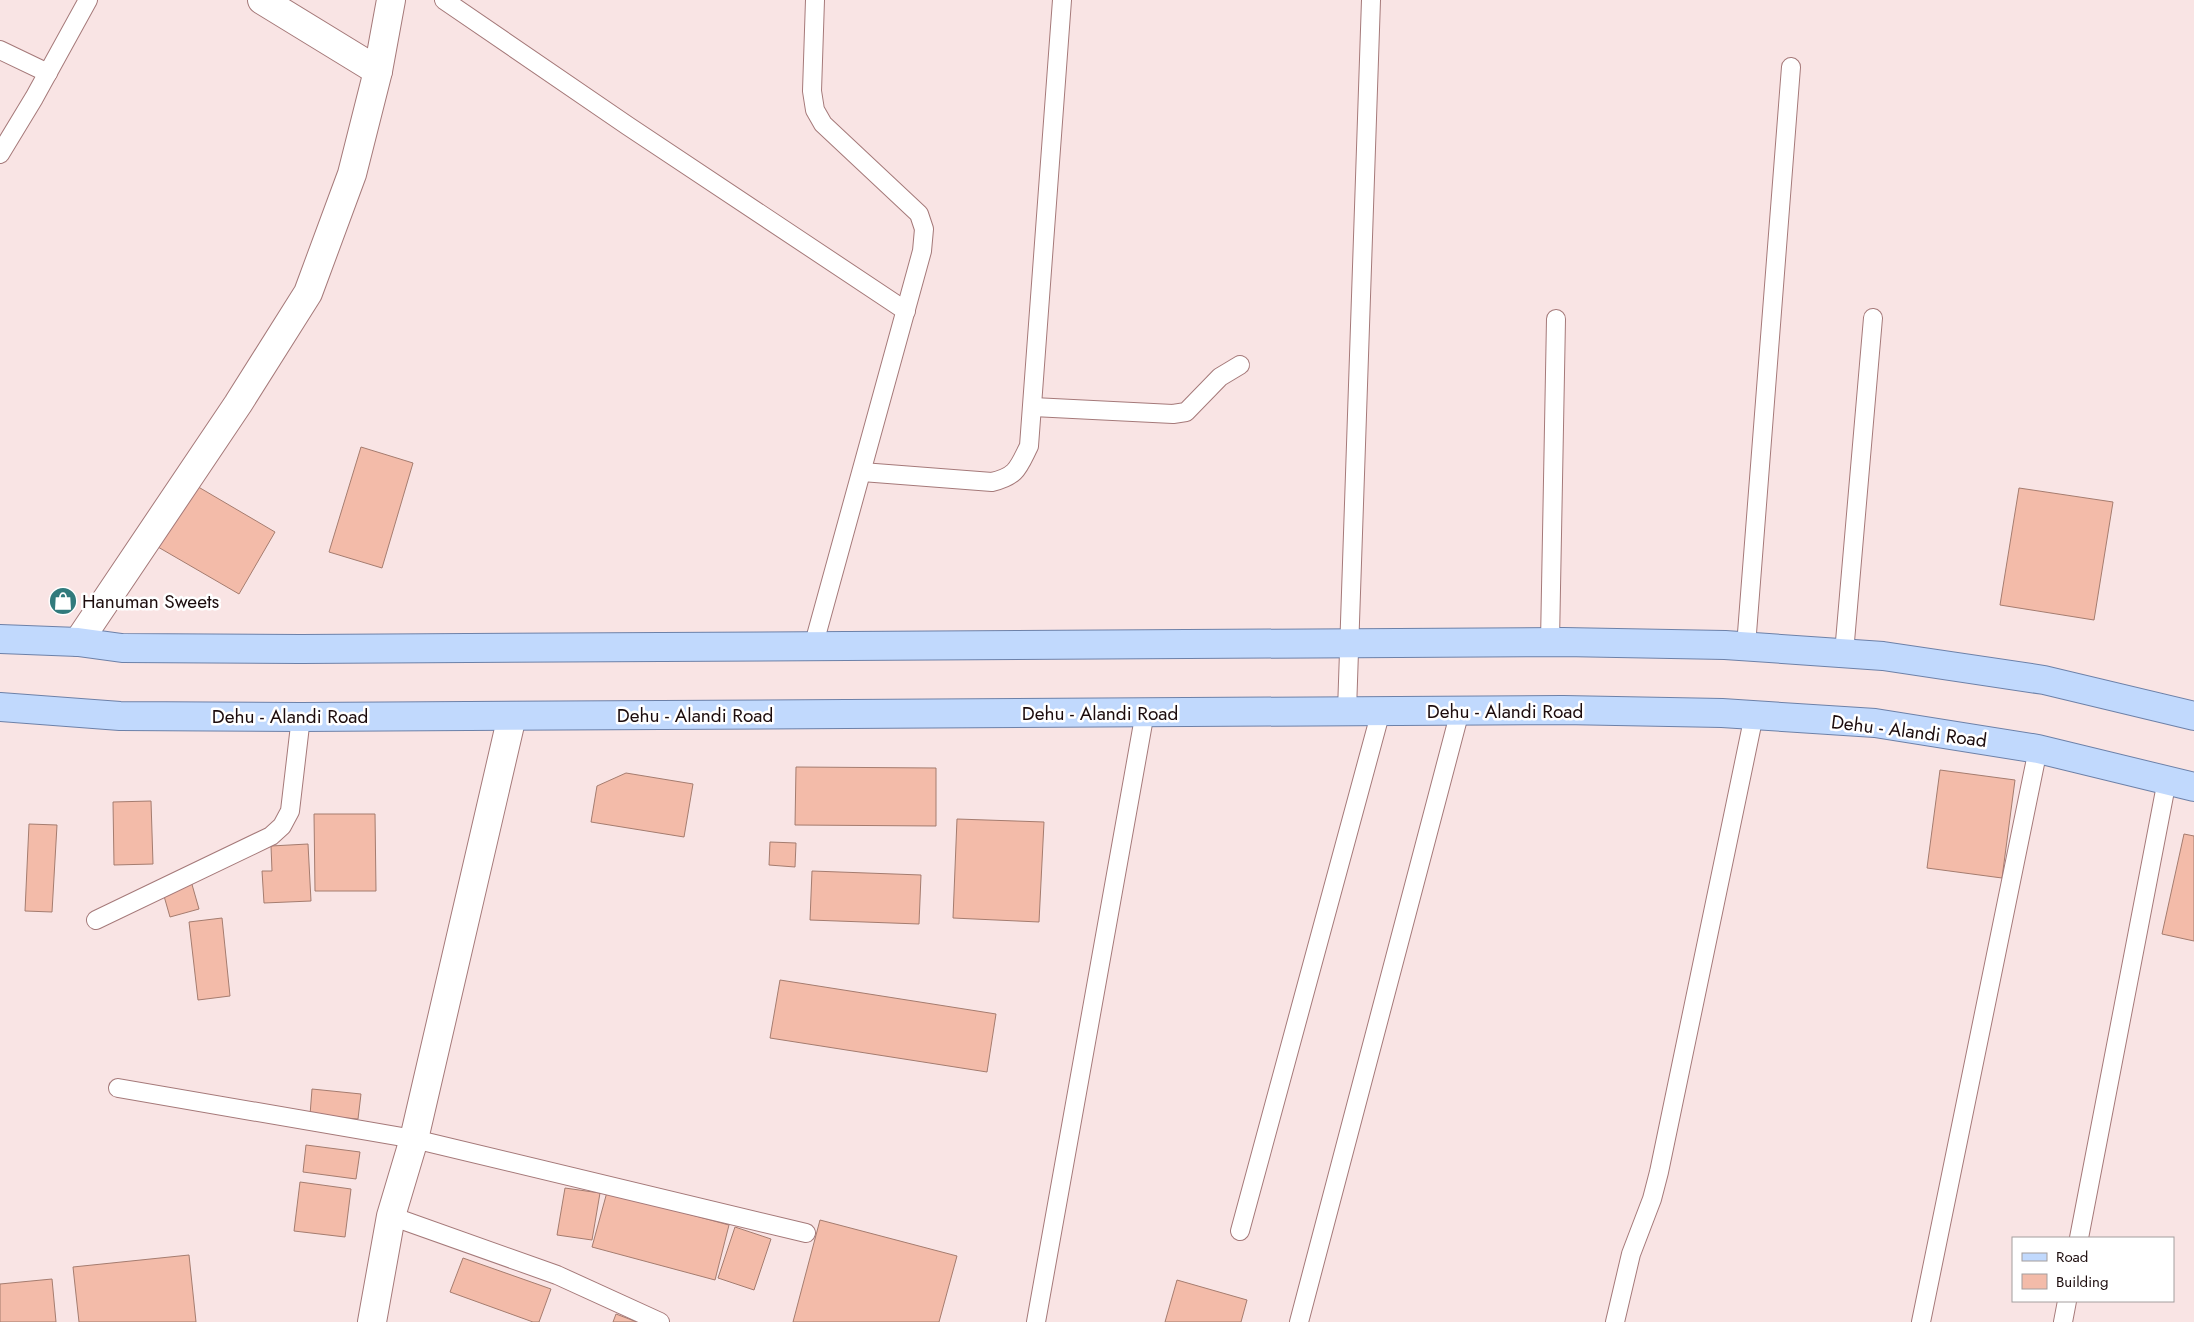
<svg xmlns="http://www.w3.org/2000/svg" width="2194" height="1322" font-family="Jost,sans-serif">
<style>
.building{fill:#f3bba9;stroke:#a57c6f}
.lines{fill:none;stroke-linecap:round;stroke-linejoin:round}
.service-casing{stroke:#a57979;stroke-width:20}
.minor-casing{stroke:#a57979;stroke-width:30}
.tertiary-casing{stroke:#a57979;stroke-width:30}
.primary-casing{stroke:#6d81a8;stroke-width:30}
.service{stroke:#fff;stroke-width:18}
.minor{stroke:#fff;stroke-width:28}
.tertiary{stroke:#fff;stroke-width:28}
.primary{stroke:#c1d9fd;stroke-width:28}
.labels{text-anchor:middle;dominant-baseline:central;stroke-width:5;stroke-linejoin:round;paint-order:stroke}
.poi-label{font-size:19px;fill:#1c0c0d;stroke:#fff;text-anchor:start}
.street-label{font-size:19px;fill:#1c0c0d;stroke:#fff}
</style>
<rect width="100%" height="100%" fill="#f9e4e4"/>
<g class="building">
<path d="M361 447 413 463 382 568 329 552Z"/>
<path d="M195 485 275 532 239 594 158 547Z"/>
<path d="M2019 488 2113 502 2094 620 2000 605Z"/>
<path d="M796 767 936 768V826L795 825Z"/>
<path d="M1940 770 2015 780 2002 878 1927 868Z"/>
<path d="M626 773 693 784 684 837 591 822 597 786Z"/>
<path d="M151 801 153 864 114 865 113 802Z"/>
<path d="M314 814H375L376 891H315Z"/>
<path d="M957 819 1044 822 1039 922 953 918Z"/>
<path d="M29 824 57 825 52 912 25 911Z"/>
<path d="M2184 834 2194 836V941L2162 934Z"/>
<path d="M770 842 796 843 795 867 769 865Z"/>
<path d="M308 844 311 901 264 903 262 871H272L271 846Z"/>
<path d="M812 871 921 875 919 924 810 920Z"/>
<path d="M191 881 199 909 170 917 162 889Z"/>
<path d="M222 918 230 996 198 1000 189 922Z"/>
<path d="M780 980 996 1014 987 1072 770 1038Z"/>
<path d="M312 1089 361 1094 358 1119 310 1115Z"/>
<path d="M306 1145 360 1152 356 1179 303 1172Z"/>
<path d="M300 1182 351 1189 345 1237 294 1231Z"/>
<path d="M565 1188 600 1193 592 1240 557 1235Z"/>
<path d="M607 1192 729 1225 715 1280 592 1247Z"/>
<path d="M820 1220 957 1256 939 1322H793Z"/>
<path d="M735 1227 771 1239 754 1290 718 1278Z"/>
<path d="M189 1255 196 1322H79L73 1267Z"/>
<path d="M463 1258 551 1289 539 1322H533L450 1292Z"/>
<path d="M52 1279 56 1322H0V1284Z"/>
<path d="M1177 1280 1247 1300 1241 1322H1165Z"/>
<path d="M616 1314 637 1322H613Z"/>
</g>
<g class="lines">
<defs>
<g id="service">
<path d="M444 0 628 126 906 311"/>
<path d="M0 50 48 73"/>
<path d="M0 154 34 98 88 0"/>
<path d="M1033 407 1173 414 1186 412 1220 377 1240 365"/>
<path d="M862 472 992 482C1017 476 1018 468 1029 446L1062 0"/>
<path d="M1550 642 1556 319"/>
<path d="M1746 646 1791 67"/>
<path d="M813 647 922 251 924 229 919 214 823 124 815 110 812 91 815 0"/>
<path d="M1844 653 1873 318"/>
<path d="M1347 711 1371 0"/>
<path d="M96 920 271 836 282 826 290 811 301 717"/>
<path d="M118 1088 414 1139 806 1233"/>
<path d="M391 1216 557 1275 660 1322"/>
<path d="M1240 1231 1381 711"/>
<path d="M2079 1238 2167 780"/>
<path d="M1036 1322 1145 712"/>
<path d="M1299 1322 1460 711"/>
<path d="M1615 1322 1631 1254 1652 1199 1659 1172 1754 715"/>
<path d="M1921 1322 2038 749"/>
<path d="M2063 1322 2067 1301"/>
</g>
<path id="minor" d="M262 0 378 71"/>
<g id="tertiary">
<path d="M78 642 238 404 308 293 352 174 378 71 391 0"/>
<path d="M372 1322 391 1216 414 1139 512 716"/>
</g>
<g id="primary">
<path d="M0 639 78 642 122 648 301 649 1563 642 1725 645 1883 656 2044 680 2194 716"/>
<path d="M0 707 120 716 301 717 1563 710 1722 713 1875 723 2038 749 2194 787"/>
</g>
</defs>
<use href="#service" class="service-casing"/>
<use href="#minor" class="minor-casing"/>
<use href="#tertiary" class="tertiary-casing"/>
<use href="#primary" class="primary-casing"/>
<use href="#service" class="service"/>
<use href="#minor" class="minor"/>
<use href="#tertiary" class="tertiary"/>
<use href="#primary" class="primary"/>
</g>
<defs>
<symbol id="shop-disc" viewBox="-11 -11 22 22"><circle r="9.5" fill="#317a7c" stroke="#fff"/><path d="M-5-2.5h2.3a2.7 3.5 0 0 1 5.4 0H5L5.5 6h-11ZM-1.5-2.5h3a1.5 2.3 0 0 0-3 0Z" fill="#fff"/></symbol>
</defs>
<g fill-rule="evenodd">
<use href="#shop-disc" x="47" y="585" width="32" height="32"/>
</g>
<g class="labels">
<g class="poi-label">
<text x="82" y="601">Hanuman Sweets</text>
</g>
<g class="street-label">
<text x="1505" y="711">Dehu - Alandi Road</text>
<text x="1100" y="713">Dehu - Alandi Road</text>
<text x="695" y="715">Dehu - Alandi Road</text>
<text x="290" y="716">Dehu - Alandi Road</text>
<text transform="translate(1909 731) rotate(7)">Dehu - Alandi Road</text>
</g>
</g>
<rect x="2012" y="1237" width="162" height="65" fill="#ffffff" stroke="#a49e9e"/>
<rect x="2022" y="1253" width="25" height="8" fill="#c1d9fd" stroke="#a49e9e"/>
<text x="2056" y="1262" font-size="15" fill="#1c0c0d">Road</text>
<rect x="2022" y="1274" width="25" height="15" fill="#f3bba9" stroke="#a49e9e"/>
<text x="2056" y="1287" font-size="15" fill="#1c0c0d">Building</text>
</svg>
